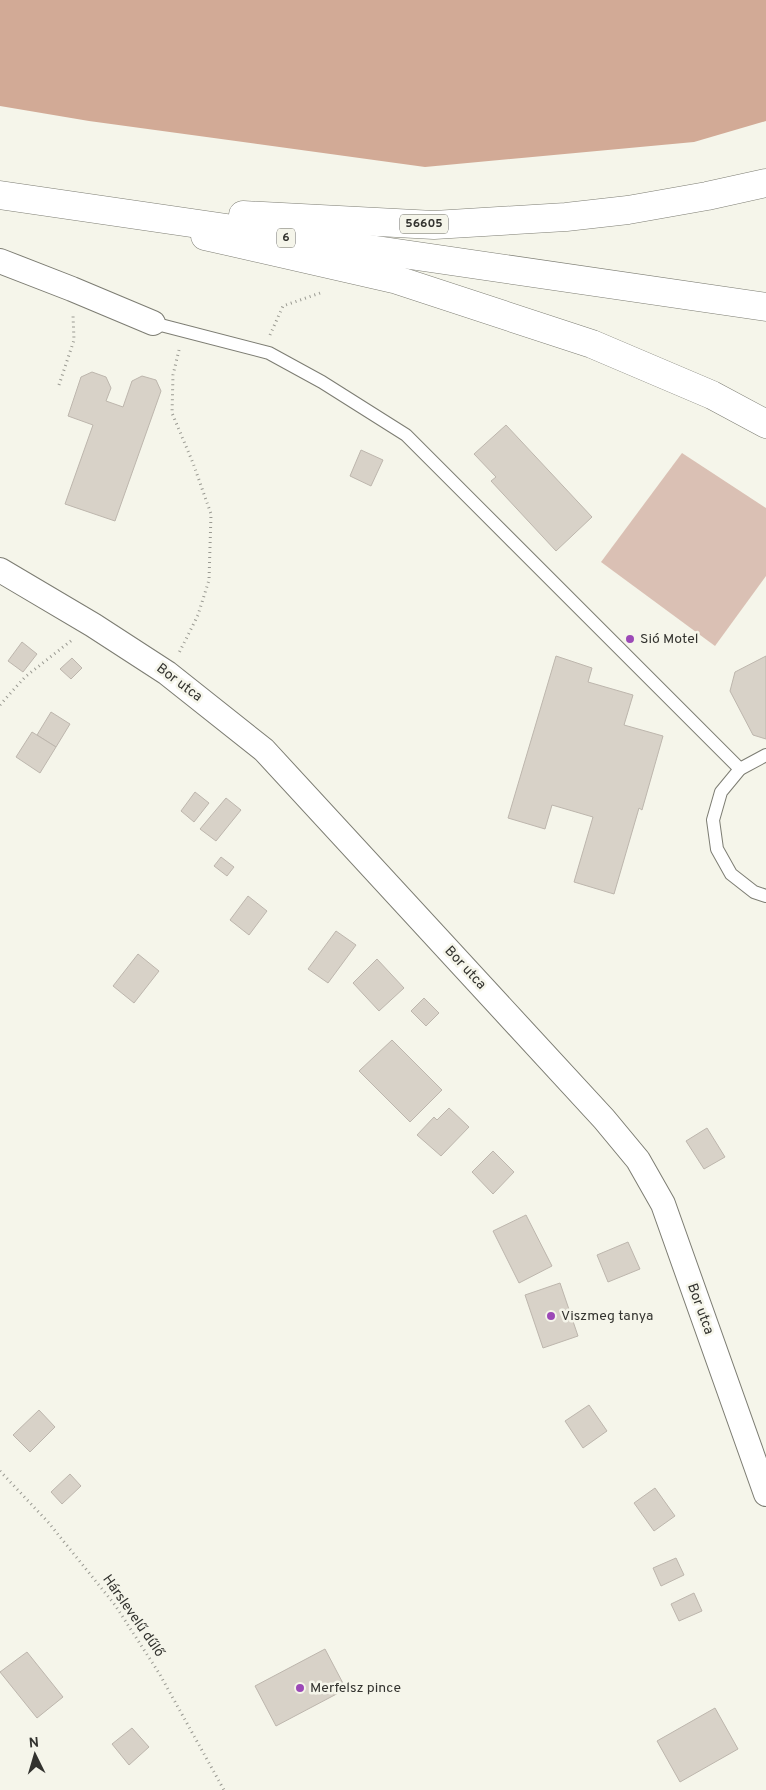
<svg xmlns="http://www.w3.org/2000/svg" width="766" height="1790" font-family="Overpass,sans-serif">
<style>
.green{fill:#dac0b4}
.forest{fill:#d2aa96}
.building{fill:#d8d2c8;stroke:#bdb6ad}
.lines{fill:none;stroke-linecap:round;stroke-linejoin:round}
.service-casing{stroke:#7d7d73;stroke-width:14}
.minor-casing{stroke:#7d7d73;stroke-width:26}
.tertiary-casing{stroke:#7d7d73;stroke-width:29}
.primary-casing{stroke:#7d7d73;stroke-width:29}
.path{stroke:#9a9a92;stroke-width:3;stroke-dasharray:1 4;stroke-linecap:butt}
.service{stroke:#fff;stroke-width:12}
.minor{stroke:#fff;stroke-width:24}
.tertiary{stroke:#fff;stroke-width:28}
.primary{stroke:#fff;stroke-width:28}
.poi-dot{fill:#9c49b7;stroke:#f5f5ea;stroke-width:2}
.labels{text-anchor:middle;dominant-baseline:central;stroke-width:5;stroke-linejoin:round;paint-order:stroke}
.shield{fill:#f5f5ea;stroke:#6d6d67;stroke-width:1}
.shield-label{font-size:12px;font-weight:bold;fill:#33332f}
.poi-label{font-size:14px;fill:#33332f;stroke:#f5f5ea;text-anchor:start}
.street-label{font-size:14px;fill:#33332f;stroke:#f5f5ea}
</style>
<rect width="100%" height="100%" fill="#f5f5ea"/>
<path class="green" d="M682 453 766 508V576L715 646 601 562Z"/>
<path class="forest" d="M0 0H766V121L694 142 425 167 89 121 0 106Z"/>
<g class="building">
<path d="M92 372 106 377 111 388 106 401 123 407 132 381 142 376 156 380 161 391 115 521 65 504 93 425 68 416 81 377Z"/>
<path d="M506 425 592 517 556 551 491 481 496 477 474 454Z"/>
<path d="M361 450 383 460 371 486 350 476Z"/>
<path d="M22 642 37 654 23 672 8 661Z"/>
<path d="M556 656 592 668 588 682 633 695 624 725 663 736 642 810 639 808 614 894 574 882 593 817 552 805 545 829 508 818Z"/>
<path d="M766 656V739L753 735 730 691 735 672Z"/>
<path d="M72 658 82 668 71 679 60 669Z"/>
<path d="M51 712 70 724 56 747 37 735Z"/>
<path d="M32 732 56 747 40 773 16 757Z"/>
<path d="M195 792 209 803 194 822 181 811Z"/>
<path d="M226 798 241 810 216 841 200 829Z"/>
<path d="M221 857 234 867 227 876 214 866Z"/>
<path d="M248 896 267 911 249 935 230 920Z"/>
<path d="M336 931 356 945 328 983 308 969Z"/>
<path d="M138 954 159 971 134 1003 113 986Z"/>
<path d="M377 959 404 988 379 1011 353 983Z"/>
<path d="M424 998 439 1013 426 1026 411 1011Z"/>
<path d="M392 1040 442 1090 410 1122 359 1071Z"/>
<path d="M449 1108 469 1127 441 1156 417 1135 434 1117 437 1120Z"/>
<path d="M707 1128 725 1157 704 1169 686 1141Z"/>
<path d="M493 1151 514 1172 493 1194 472 1172Z"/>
<path d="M526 1215 552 1266 519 1283 493 1231Z"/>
<path d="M628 1242 640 1269 608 1282 597 1255Z"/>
<path d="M560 1283 578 1336 543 1348 525 1295Z"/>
<path d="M589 1405 607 1431 583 1448 565 1421Z"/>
<path d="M39 1410 55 1427 30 1452 13 1435Z"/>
<path d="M70 1474 81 1486 62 1504 51 1492Z"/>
<path d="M655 1488 675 1516 654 1531 634 1503Z"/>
<path d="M676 1558 684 1575 661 1586 653 1568Z"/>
<path d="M694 1593 702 1611 679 1621 671 1604Z"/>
<path d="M325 1649 346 1689 276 1726 255 1686Z"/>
<path d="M27 1652 63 1697 37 1718 0 1672Z"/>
<path d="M715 1708 738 1749 680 1782 657 1741Z"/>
<path d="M132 1728 149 1747 129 1765 112 1744Z"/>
</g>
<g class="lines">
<defs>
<g id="service">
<path d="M153 323 269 353 322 382 406 435 740 769"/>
<path d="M766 755 740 769 721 792 713 820 717 849 731 874 754 892 766 896"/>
</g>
<g id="minor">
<path d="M0 261 72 289 153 323"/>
<path d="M0 570 93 625 167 673 264 750 604 1119 638 1160 663 1204 766 1494"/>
</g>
<path id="tertiary" d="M205 236 394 279 592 344 712 395 766 424"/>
<g id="primary">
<path d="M0 195 766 307"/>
<path d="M243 215 434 225 566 217 628 210 707 196 766 183"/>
</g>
</defs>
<use href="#service" class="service-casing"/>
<use href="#minor" class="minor-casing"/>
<use href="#tertiary" class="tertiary-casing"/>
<use href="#primary" class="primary-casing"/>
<g class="path">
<path d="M270 335 283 306 323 292"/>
<path d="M179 350 173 375 172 413 193 463 211 514 209 580 198 615 179 653"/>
<path d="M59 385 74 340 73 315"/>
<path d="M0 705 25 677 72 640"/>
<path d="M0 1471 48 1522 115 1605 159 1673 224 1790"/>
</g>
<use href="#service" class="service"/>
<use href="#minor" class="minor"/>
<use href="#tertiary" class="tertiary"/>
<use href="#primary" class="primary"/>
</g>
<g class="poi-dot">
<circle cx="630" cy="639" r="5"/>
<circle cx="551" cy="1316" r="5"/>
<circle cx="300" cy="1688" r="5"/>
</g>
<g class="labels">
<g class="shield">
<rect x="400" y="214.5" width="48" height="19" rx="4"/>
<rect x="277" y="228.5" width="18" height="19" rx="4"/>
</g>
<g class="shield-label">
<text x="424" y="224">56605</text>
<text x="286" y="238">6</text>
</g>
<g class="poi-label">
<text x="640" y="639">Sió Motel</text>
<text x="561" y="1316">Viszmeg tanya</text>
<text x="310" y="1688">Merfelsz pince</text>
</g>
<g class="street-label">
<text transform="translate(179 683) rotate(37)">Bor utca</text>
<text transform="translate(465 968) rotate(47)">Bor utca</text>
<text transform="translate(700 1309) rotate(70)">Bor utca</text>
<text transform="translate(133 1616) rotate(55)">Hárslevelű dűlő</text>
</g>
</g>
<g transform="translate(35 1755) rotate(355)" stroke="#f5f5ea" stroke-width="4" paint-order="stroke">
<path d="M0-4L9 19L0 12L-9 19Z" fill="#33332f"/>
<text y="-8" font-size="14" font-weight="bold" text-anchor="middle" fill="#33332f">N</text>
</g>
</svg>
